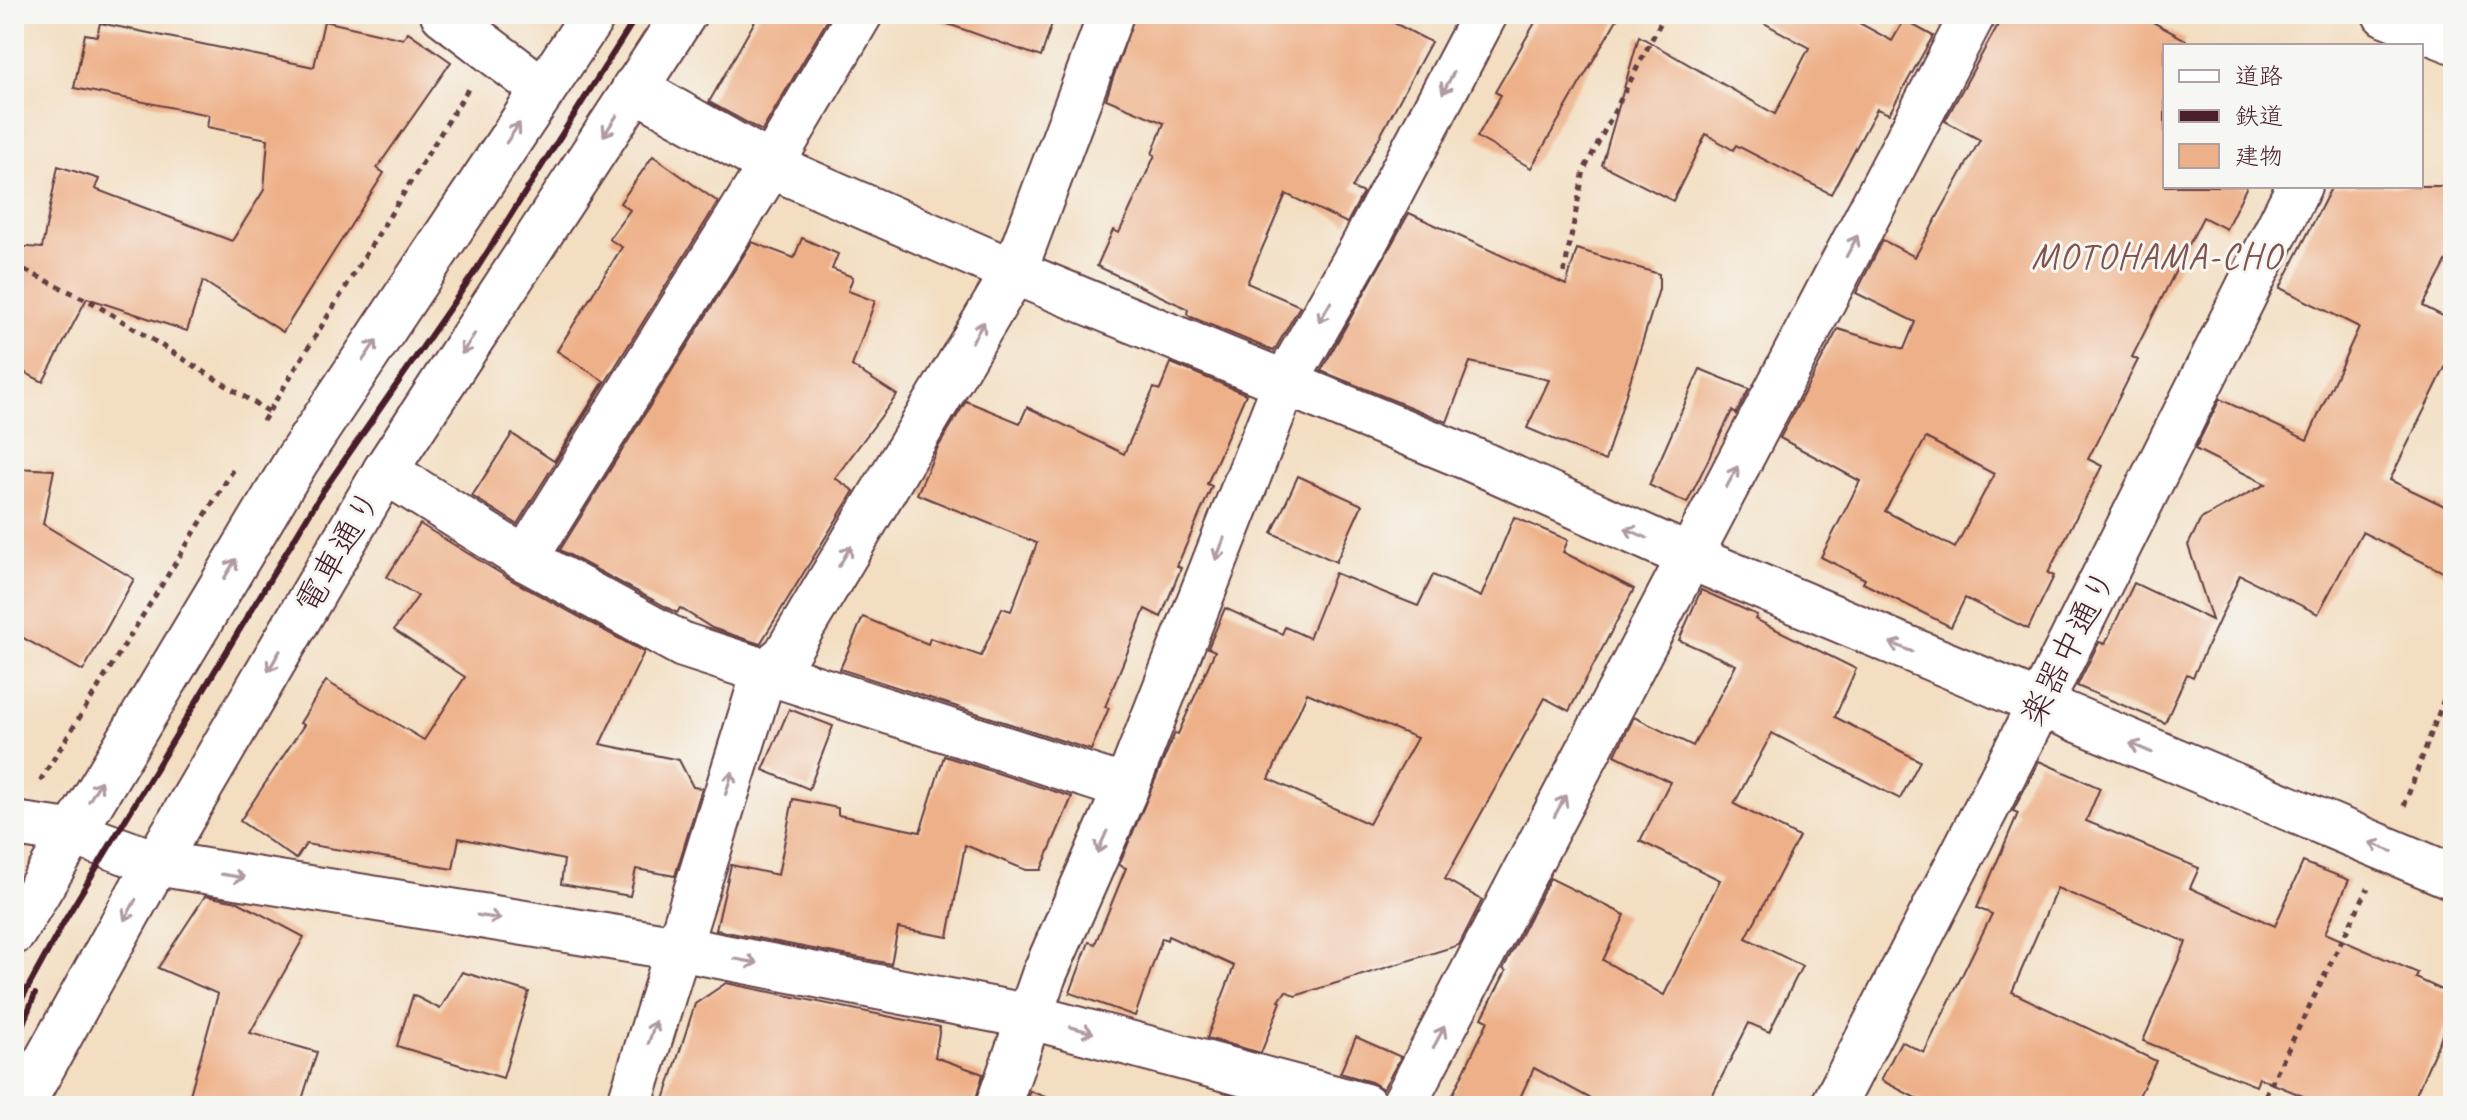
<svg xmlns="http://www.w3.org/2000/svg" width="2467" height="1120" font-family="Caveat,'Klee One',sans-serif">
<style>
.building{fill:#eeb088;fill-rule:evenodd}
.lines{fill:none;stroke-linecap:round;stroke-linejoin:round}
.minor-casing{stroke:#633c42;stroke-width:48}
.path{stroke:#633c42;stroke-width:5;stroke-dasharray:6 6;stroke-linecap:butt}
.minor{stroke:#fff;stroke-width:44}
.rail{stroke:#4a1f2b;stroke-width:6}
.oneway{stroke:#ae9aa0}
.labels{text-anchor:middle;dominant-baseline:central;stroke-width:6;stroke-linejoin:round;paint-order:stroke}
.street-label{font-size:34px;fill:#4a1f2b;stroke:#f6f6f2}
.neighbourhood-label{font-size:36px;letter-spacing:2px;fill:#83524c;stroke:#f6f6f2}
</style>
<rect width="100%" height="100%" fill="#f6f6f2"/>
<filter id="ink" filterUnits="userSpaceOnUse"><feTurbulence type="fractalNoise" baseFrequency=".0125" numOctaves="2"/><feDisplacementMap in="SourceGraphic" scale="16" xChannelSelector="R" yChannelSelector="G"/><feConvolveMatrix kernelMatrix="1 2 1 2 8 2 1 2 1" color-interpolation-filters="sRGB"/></filter>
<filter id="wash" filterUnits="userSpaceOnUse"><feTurbulence type="fractalNoise" baseFrequency=".006" numOctaves="4" result="noise"/><feDisplacementMap in="SourceGraphic" scale="32" xChannelSelector="R" yChannelSelector="G"/><feGaussianBlur stdDeviation="1.8" result="paint"/><feColorMatrix in="noise" values="0 0 0 0 0 0 0 0 0 0 0 0 0 0 0 0 0 1.4 0 .05"/><feComposite in="paint" operator="in"/></filter>
<g filter="url(#wash)">
<rect width="100%" height="100%" fill="#f3dec1"/>
<g id="blocks">
<g class="building">
<path d="M759 14H831L762 131 709 102Z"/>
<path d="M935 14H1055L1041 57 934 19Z"/>
<path d="M1135 14H1377L1431 42 1352 188 1363 193 1347 223 1286 194 1247 283 1300 306 1274 351 1191 317 1187 314 1188 309 1097 266 1113 230 1119 233 1155 155 1152 154 1164 123 1106 99Z"/>
<path d="M1540 14H1620L1531 168 1477 137 1501 95 1495 92Z"/>
<path d="M1748 14H1843L1892 41 1904 20 1933 36 1889 114 1877 109 1831 194 1736 145 1733 150 1706 134 1673 201 1602 165 1639 36 1775 114 1809 48Z"/>
<path d="M2004 14H2138L2186 40 2182 46H2165V186H2247L2226 229 2203 217 2132 357 2138 360 2088 459 2102 466 2048 573 2054 576 2028 629 1965 598 1951 627 1863 583 1865 579 1821 557 1860 481 1780 438 1838 329 1904 349 1915 322 1856 293 1883 240 1915 257 1980 140 1945 121ZM1926 438 1994 474 1955 548 1885 511Z"/>
<path d="M324 21 403 39 408 32 451 62 377 168 384 173 283 332 203 281 187 331 87 298 43 382 14 367V246L42 248 58 166 99 179 95 189 232 241 264 190 268 139 207 127 209 115 74 88 85 34 97 36 100 23 314 67Z"/>
<path d="M653 156 718 202 517 524 472 496 512 434 554 461 604 381 557 351 622 247 609 239 630 210 620 203Z"/>
<path d="M2332 186H2453V249L2423 306 2453 321V351L2390 480 2453 510V577L2362 532 2318 614 2240 575 2193 677 2187 674 2165 723 2077 686 2099 642 2105 644 2134 583 2212 620 2188 545 2201 519 2266 484 2195 449 2220 399 2307 440 2359 327 2280 288Z"/>
<path d="M1409 213 1566 285 1577 249 1659 274V289L1605 461 1527 428 1549 380 1470 362 1447 422 1321 371Z"/>
<path d="M802 238 838 254 832 269 853 277 848 291 875 301 852 366 897 395 835 478 854 491 760 644 712 628 680 608 677 613 560 550 752 242 794 258Z"/>
<path d="M1171 363 1246 394 1207 484 1212 486 1177 566 1181 568 1161 617 1145 609 1105 707 1109 708 1091 750 840 669 863 617 928 644 930 638 981 656 1002 608 1011 611 1037 543 917 494 937 449 966 401 1020 423 1027 407 1124 454 1154 388 1160 390Z"/>
<path d="M1700 369 1749 389 1736 414 1732 411 1687 503 1649 485Z"/>
<path d="M14 468 54 470 43 524 134 579 83 671 14 633Z"/>
<path d="M1298 476 1362 505 1336 562 1272 533Z"/>
<path d="M1514 517 1568 540 1563 552 1634 589 1569 711 1545 698 1445 879 1482 900 1459 945 1295 996 1286 991 1279 1001 1281 1002 1261 1053 1207 1038 1234 966 1168 936 1167 940 1162 938 1135 1016 1070 993 1089 942 1095 944 1126 868 1119 865 1175 733 1178 734 1215 651 1208 648 1225 608 1282 634 1285 627 1309 638 1335 573 1418 606 1433 575 1481 597ZM1307 693 1417 738 1369 824 1269 779Z"/>
<path d="M420 524 513 581 644 652 600 744 679 760 693 787 702 788 675 876 636 869 630 896 561 884 564 860 459 838 453 869 306 844 296 859 240 821 304 725 300 723 326 681 424 740 465 677 394 630 418 596 387 577Z"/>
<path d="M1701 590 1757 615 1755 619 1856 669 1835 717 1920 761 1900 799 1772 733 1734 804 1799 837 1746 938 1802 966 1769 1032 1749 1023 1707 1106H1604L1534 1068 1516 1106H1472L1452 1096 1488 1021 1482 1018 1506 971 1503 969 1550 878 1625 915 1603 960 1664 995 1720 880 1640 841 1670 782 1615 755 1634 717 1693 746 1736 665 1679 640Z"/>
<path d="M789 709 833 726 809 789 763 770Z"/>
<path d="M944 756 1072 797 1041 870H1026L965 845 948 937 898 928 891 964 716 930 731 865 778 875 793 799 838 808V815L920 832Z"/>
<path d="M2039 761 2100 788 2086 821 2199 868 2190 888 2275 926 2303 862 2349 880 2325 933 2418 973 2416 978 2453 995V1010L2411 1106H2327L2259 1078 2256 1086 2143 1041 2186 942 2057 888 2012 992 2156 1061 2134 1106H1931L1881 1080 1901 1041 1924 1053 1992 914 1977 908 2018 813 2013 811Z"/>
<path d="M205 896 238 902 304 937 250 1033 317 1052 300 1106H217L189 1098 218 994 158 968Z"/>
<path d="M462 972 529 992 503 1078 397 1046 413 995 440 1009Z"/>
<path d="M726 983 940 1027 935 1057 983 1074 974 1106H662L695 1004Z"/>
<path d="M1356 1037 1401 1057 1383 1089 1371 1082 1340 1073Z"/>
<path d="M1030 1091 1058 1102 1057 1106H1024Z"/>
</g>
</g>
</g>
<g filter="url(#ink)">
<use href="#blocks" fill-opacity="0" stroke="#633c42" stroke-width="2"/>
<g class="lines">
<defs>
<g id="minor">
<path d="M443 14 542 89"/>
<path d="M2385 14 2453 41"/>
<path d="M634 88 778 169 1014 272 1471 459 1690 557 2453 877"/>
<path d="M385 471 525 559 683 645 1126 788"/>
<path d="M525 559 771 165 860 14"/>
<path d="M14 824 70 832 156 863 678 948 1031 1017 1365 1106"/>
<path d="M14 932 297 460 594 14"/>
<path d="M21 1106 156 863 385 471 684 14"/>
<path d="M629 1106 764 673 785 656 1014 272 1111 14"/>
<path d="M998 1106 1044 975 1126 788 1285 383 1361 250 1485 14"/>
<path d="M1403 1106 1973 14"/>
<path d="M1833 1106 2039 706 2299 186"/>
</g>
</defs>
<use href="#minor" class="minor-casing"/>
<g class="path">
<path d="M14 265 93 303 269 412"/>
<path d="M1564 273 1584 170 1665 14"/>
<path d="M263 421 468 89"/>
<path d="M40 781 235 467"/>
<path d="M2404 806 2453 675"/>
<path d="M2260 1106 2368 888"/>
</g>
<use href="#minor" class="minor"/>
<g class="rail">
<path d="M14 1013 65 920 323 491 476 270 638 14"/>
<path d="M14 1046 35 994"/>
</g>
</g>
<defs><path id="oneway-shaft" d="M-6 0H5M1.5-3L5.5 0L1.5 3" fill="none" stroke-width="1.6" stroke-linecap="round" stroke-linejoin="round" transform="scale(2)"/></defs>
<g class="oneway">
<use href="#oneway-shaft" transform="translate(1448 83) rotate(118)"/>
<use href="#oneway-shaft" transform="translate(610 126) rotate(123)"/>
<use href="#oneway-shaft" transform="translate(513 133) rotate(-56)"/>
<use href="#oneway-shaft" transform="translate(1852 246) rotate(-62)"/>
<use href="#oneway-shaft" transform="translate(1325 312) rotate(120)"/>
<use href="#oneway-shaft" transform="translate(978 332) rotate(-59)"/>
<use href="#oneway-shaft" transform="translate(468 344) rotate(123)"/>
<use href="#oneway-shaft" transform="translate(370 350) rotate(-56)"/>
<use href="#oneway-shaft" transform="translate(1732 477) rotate(-62)"/>
<use href="#oneway-shaft" transform="translate(1636 533) rotate(-156)"/>
<use href="#oneway-shaft" transform="translate(1220 549) rotate(111)"/>
<use href="#oneway-shaft" transform="translate(845 556) rotate(-59)"/>
<use href="#oneway-shaft" transform="translate(230 569) rotate(-59)"/>
<use href="#oneway-shaft" transform="translate(1901 647) rotate(-157)"/>
<use href="#oneway-shaft" transform="translate(274 661) rotate(120)"/>
<use href="#oneway-shaft" transform="translate(2141 748) rotate(-157)"/>
<use href="#oneway-shaft" transform="translate(729 783) rotate(-73)"/>
<use href="#oneway-shaft" transform="translate(95 791) rotate(-59)"/>
<use href="#oneway-shaft" transform="translate(1560 806) rotate(-62)"/>
<use href="#oneway-shaft" transform="translate(1102 842) rotate(114)"/>
<use href="#oneway-shaft" transform="translate(2381 847) rotate(-158)"/>
<use href="#oneway-shaft" transform="translate(233 876) rotate(9)"/>
<use href="#oneway-shaft" transform="translate(130 910) rotate(119)"/>
<use href="#oneway-shaft" transform="translate(489 917) rotate(9)"/>
<use href="#oneway-shaft" transform="translate(746 961) rotate(11)"/>
<use href="#oneway-shaft" transform="translate(1082 1030) rotate(15)"/>
<use href="#oneway-shaft" transform="translate(652 1032) rotate(-73)"/>
<use href="#oneway-shaft" transform="translate(1439 1037) rotate(-62)"/>
</g>
</g>
<g class="labels">
<g class="street-label">
<text transform="translate(338 551) rotate(-60)">電車通り</text>
<text transform="translate(2068 647) rotate(-63)">楽器中通り</text>
</g>
<g class="neighbourhood-label">
<text x="2157" y="256">MOTOHAMA-CHO</text>
</g>
</g>
<rect width="2467" height="1120" fill="none" stroke="#f6f6f2" stroke-width="48"/>
<rect x="2163" y="44" width="260" height="144" fill="#f6f6f2" stroke="#b1a0a2" stroke-width="2"/>
<rect x="2179" y="70" width="40" height="12" fill="#ffffff" stroke="#b1a0a2" stroke-width="2"/>
<text x="2235" y="84" font-size="24" fill="#4a1f2b">道路</text>
<rect x="2179" y="110" width="40" height="12" fill="#4a1f2b" stroke="#b1a0a2" stroke-width="2"/>
<text x="2235" y="124" font-size="24" fill="#4a1f2b">鉄道</text>
<rect x="2179" y="144" width="40" height="24" fill="#eeb088" stroke="#b1a0a2" stroke-width="2"/>
<text x="2235" y="164" font-size="24" fill="#4a1f2b">建物</text>
</svg>
